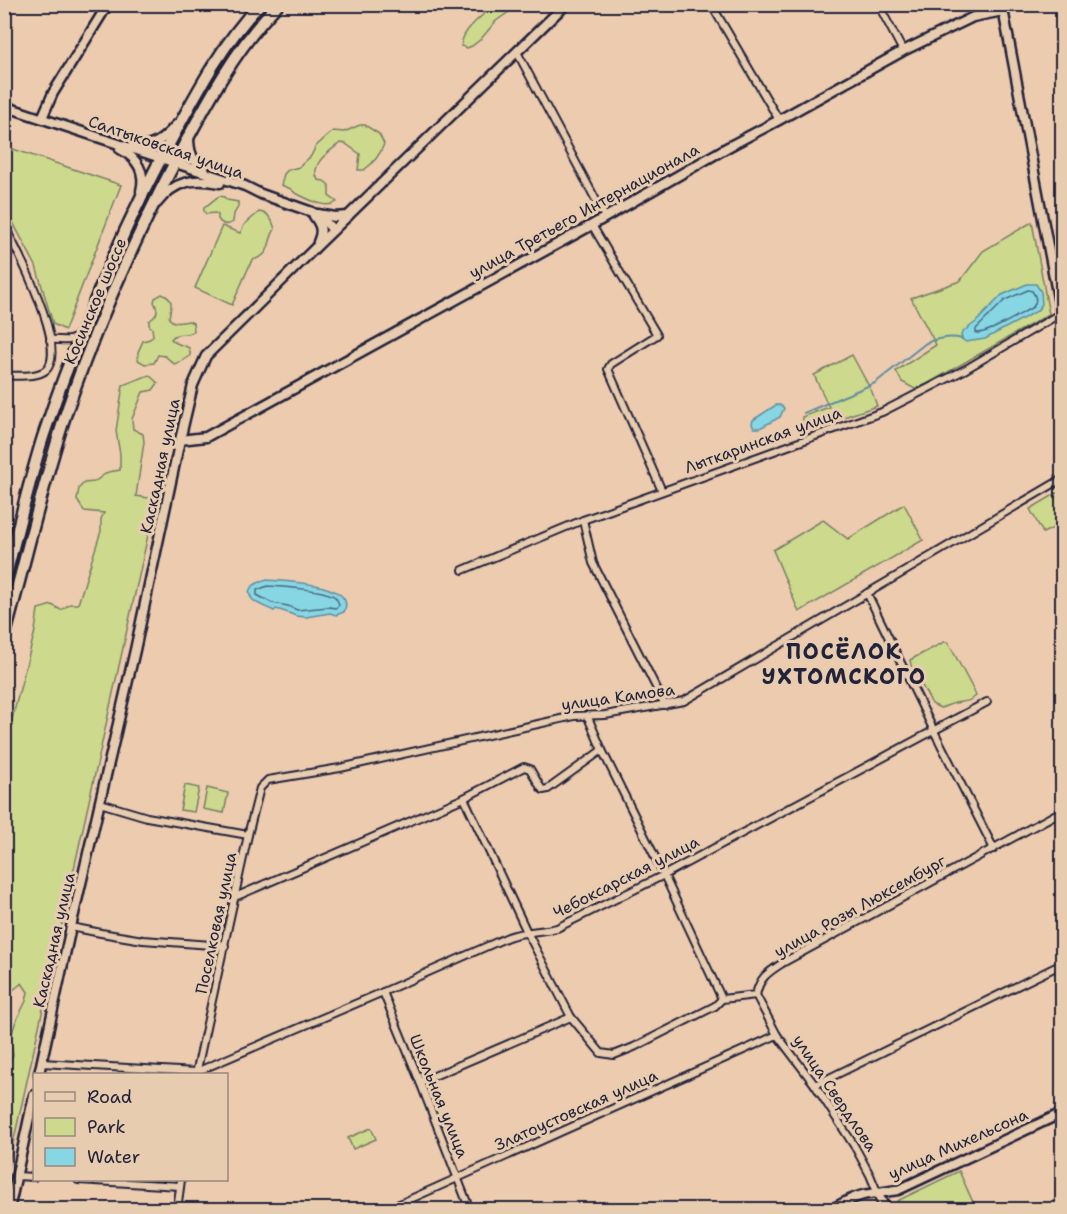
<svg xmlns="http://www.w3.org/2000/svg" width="1067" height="1214" font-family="'Shantell Sans',sans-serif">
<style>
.green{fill:#cdd98c;stroke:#787e64;stroke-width:1.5}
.water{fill:#87d6e4;stroke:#5f8ea0;stroke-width:1.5}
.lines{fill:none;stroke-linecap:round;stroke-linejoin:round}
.shore{stroke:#4a6a7f;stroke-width:1.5}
.stream{stroke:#5f8ea0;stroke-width:2}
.street-casing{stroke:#22223b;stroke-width:10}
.secondary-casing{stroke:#22223b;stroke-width:13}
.highway-casing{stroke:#22223b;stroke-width:15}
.street{stroke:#e8ccaf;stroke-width:6}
.secondary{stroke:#e8ccaf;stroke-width:8}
.highway{stroke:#e8ccaf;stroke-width:10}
.labels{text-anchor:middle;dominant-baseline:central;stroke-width:6;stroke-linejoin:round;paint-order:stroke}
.street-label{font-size:16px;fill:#22223b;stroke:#e8ccaf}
.district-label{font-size:22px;font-weight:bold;letter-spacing:1.5px;fill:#22223b;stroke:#e8ccaf}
</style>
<rect width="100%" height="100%" fill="#eccbaf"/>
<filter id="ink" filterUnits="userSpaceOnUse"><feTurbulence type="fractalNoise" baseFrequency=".0167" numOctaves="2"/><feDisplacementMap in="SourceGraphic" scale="12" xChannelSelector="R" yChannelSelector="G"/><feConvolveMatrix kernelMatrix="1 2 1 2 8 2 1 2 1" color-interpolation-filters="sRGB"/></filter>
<g filter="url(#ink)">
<g class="green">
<path d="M493 5H519L496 21 481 39 472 46 467 48 461 46C463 28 481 18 493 5Z"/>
<path d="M360 125H365L379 134 384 144C380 155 374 163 364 170H358L360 154 346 144 340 143C329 152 309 164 318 180L324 181 329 185V196L337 202C325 210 307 198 295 193L291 189 281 185 284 174 288 170 299 167 311 156 316 146 333 131 344 132Z"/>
<path d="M4 146 121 185 65 330 53 324 36 266 10 217 5 211Z"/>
<path d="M220 196 224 197 227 200 238 202V207L234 214 233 222C227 226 222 225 218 219V215L215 213 206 214 204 211V207C211 204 214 198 220 196Z"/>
<path d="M259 212 267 214 272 221 275 229C266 243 273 255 252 260L232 305 195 288 222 226 240 233 244 225Z"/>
<path d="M1032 222 1049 314 927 384 915 389 902 382 896 371 936 345 911 298 960 281 983 251Z"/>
<path d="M162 294C175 300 171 305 169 318 174 325 181 322 189 321L193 323 194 331C186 337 177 331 171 339 179 347 181 343 189 348L190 352V356L182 361 174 364 165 356 158 355 154 363 145 364 138 360V352L143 341 150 339 153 336 152 328 149 325V321C158 315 159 311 154 302L155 298Z"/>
<path d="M852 355 872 392 877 406 807 429 802 417 829 407 814 375Z"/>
<path d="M149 375 158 383 153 390 143 392 132 419 133 429 143 434 144 442 136 496 156 499 5 1180V1071L13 1055 10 1039 16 1021 26 1001 28 992 22 983 13 990 5 989V746L35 631 38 609 52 605 61 610 70 604H78L101 531V519L104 513 84 511 77 500 79 488 84 483 94 482 108 472 120 470V454L116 431 123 385Z"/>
<path d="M1062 490V524L1043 533 1030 509Z"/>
<path d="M904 504 923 540 799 612 773 550 823 520 848 539Z"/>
<path d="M944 642H947L949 644 975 693 976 696C968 703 964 701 955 703 950 704 945 707 940 708L932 704 911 665 910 660Z"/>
<path d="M185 785 199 788 194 812 180 810Z"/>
<path d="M207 788 228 793 224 813 203 809Z"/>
<path d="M371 1128 376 1139 353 1149 348 1138Z"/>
<path d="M959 1171 976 1209H901L897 1201Z"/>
</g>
<g class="water">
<path d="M1027 284H1036L1041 292 1042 304 1037 311 985 339 966 342 962 339 961 335 964 331 976 322 1002 295Z"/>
<path d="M776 405H780L784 408 780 417 760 428H754L752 424 753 420Z"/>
<path d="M267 580C284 582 358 582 344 612L336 615 330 613 306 617 296 616 286 612 276 609 274 611C268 608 256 604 252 599 243 587 259 582 267 580Z"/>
</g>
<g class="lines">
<g class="shore">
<path d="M1028 290 1032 291C1036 296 1037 302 1033 307 1020 314 989 334 976 333V329L1005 300Z"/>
<path d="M268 586C282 587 325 589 335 597 338 600 338 602 339 605L336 608 329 607 297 610 288 606 272 603 257 595V590Z"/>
</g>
<path class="stream" d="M804 413 875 383 926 343C937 338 951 336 962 339"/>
<defs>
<g id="street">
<path d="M711 4 779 120"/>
<path d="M878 4 903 51"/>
<path d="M1003 11 1021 4"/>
<path d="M517 52 605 217"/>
<path d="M4 225C16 248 69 349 46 370 36 378 16 375 4 376"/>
<path d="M592 225 657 335 611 364 608 369 662 491"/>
<path d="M50 340C61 339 69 343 78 336"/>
<path d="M583 520 593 563 665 705"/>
<path d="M463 570 583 520 882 412 966 369 1061 313"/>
<path d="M867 593 934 731 994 849"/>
<path d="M587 715 602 750 664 875 722 999"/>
<path d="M464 798 527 932 571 1017 601 1053 614 1055 634 1047 715 1006 722 999 756 995C760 976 769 972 784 962L1062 811"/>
<path d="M100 803 147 817 248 835"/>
<path d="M235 897 464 798 524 767 530 769 541 788 543 790 548 789 602 750"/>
<path d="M71 927 101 933 143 940 225 946"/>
<path d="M383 992 420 1082 470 1210"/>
<path d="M756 995 777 1035 815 1085 855 1147 870 1175 878 1194"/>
<path d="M42 1063 196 1072 383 992 508 937C524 931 541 932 557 928L664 875 987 702"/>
<path d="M196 1074 248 835 260 788 268 780 340 768 574 716 605 715 684 701 1062 479"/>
<path d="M420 1082 571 1017"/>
<path d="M815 1085 1062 964"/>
<path d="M16 1176 34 1177"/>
<path d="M78 1180 180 1186"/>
<path d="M177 1210 181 1180"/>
<path d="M386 1210 777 1035"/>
</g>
<g id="secondary">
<path d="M96 4 105 9"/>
<path d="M1002 4 1062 319"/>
<path d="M4 106 245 186 261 194 312 212 322 218 333 230"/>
<path d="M42 118 53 93 108 4"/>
<path d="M189 137C189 151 192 162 204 169"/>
<path d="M134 147C153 148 164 139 176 125"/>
<path d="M120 149C137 158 146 172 141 191"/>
<path d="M157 203C175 180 194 178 220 183"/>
<path d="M318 214 335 217 348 216"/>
<path d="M314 216C321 225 323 231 318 242"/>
<path d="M180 440 206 437 592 225 728 147 779 120 903 51 973 17 1003 11"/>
<path d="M39 1074 71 927 135 650 180 440 193 385 206 356 317 246 566 4"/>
<path d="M878 1194 886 1210"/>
<path d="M9 1210 34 1095"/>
<path d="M830 1210C841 1204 851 1198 863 1195 874 1193 886 1192 898 1190L1062 1113"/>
</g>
<g id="highway">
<path d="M4 582C17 534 28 485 43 437 56 397 71 357 88 318 113 255 141 193 175 133 199 88 224 42 260 4"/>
<path d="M4 638C25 562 42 485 67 410 96 325 133 243 174 164 204 108 233 51 278 4"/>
</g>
</defs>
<use href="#street" class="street-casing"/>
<use href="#secondary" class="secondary-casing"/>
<use href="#highway" class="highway-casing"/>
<use href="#street" class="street"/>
<use href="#secondary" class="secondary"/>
<use href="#highway" class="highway"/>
</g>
</g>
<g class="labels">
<g class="street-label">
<text transform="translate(166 147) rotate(19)">Салтыковская улица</text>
<text transform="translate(584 211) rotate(-29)">улица Третьего Интернационала</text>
<text transform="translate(95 301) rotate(-67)">Косинское шоссе</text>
<text transform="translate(763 440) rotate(-20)">Лыткаринская улица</text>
<text transform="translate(160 466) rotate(-78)">Каскадная улица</text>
<text transform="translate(618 697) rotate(-8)">улица Камова</text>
<text transform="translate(626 877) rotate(-27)">Чебоксарская улица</text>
<text transform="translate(860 906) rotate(-29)">улица Розы Люксембург</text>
<text transform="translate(216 923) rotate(-78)">Поселковая улица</text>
<text transform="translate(54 940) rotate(-77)">Каскадная улица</text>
<text transform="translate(835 1093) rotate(56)">улица Свердлова</text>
<text transform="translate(439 1096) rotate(68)">Школьная улица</text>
<text transform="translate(576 1110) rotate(-24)">Златоустовская улица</text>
<text transform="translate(958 1144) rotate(-24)">улица Михельсона</text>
</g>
<g class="district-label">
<text x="844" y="651">ПОСЁЛОК<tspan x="844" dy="25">УХТОМСКОГО</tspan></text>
</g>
</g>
<rect width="1067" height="1214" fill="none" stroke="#e8ccaf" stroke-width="24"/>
<rect x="12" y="12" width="1043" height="1190" fill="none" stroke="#22223b" stroke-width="2" filter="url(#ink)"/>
<rect x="33" y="1073" width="195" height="108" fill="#e8ccaf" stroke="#998881" stroke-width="1.5"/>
<rect x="45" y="1092" width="30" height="9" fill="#e8ccaf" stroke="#998881" stroke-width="1.5"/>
<text x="87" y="1103" font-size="18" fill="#22223b">Road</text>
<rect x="45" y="1118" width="30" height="18" fill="#cdd98c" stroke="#998881" stroke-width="1.5"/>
<text x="87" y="1133" font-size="18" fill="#22223b">Park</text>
<rect x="45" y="1148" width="30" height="18" fill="#87d6e4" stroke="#998881" stroke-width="1.5"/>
<text x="87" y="1163" font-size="18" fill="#22223b">Water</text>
</svg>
